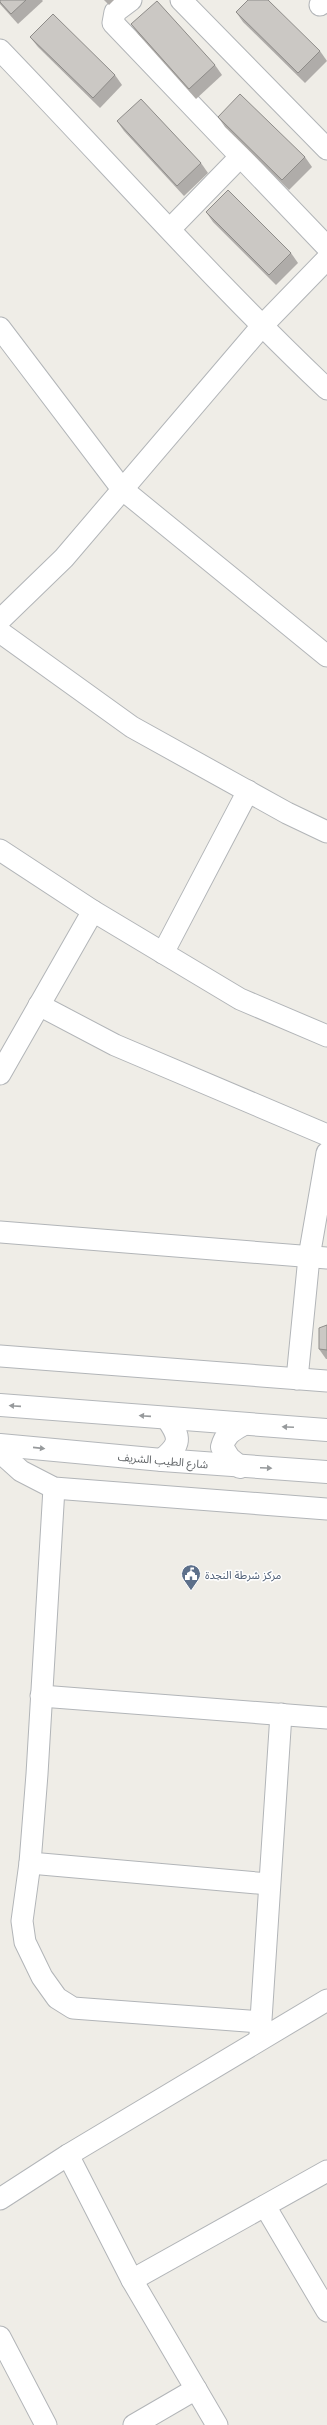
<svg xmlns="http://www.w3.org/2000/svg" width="327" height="2425" font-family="'Noto Sans','Noto Sans Arabic',sans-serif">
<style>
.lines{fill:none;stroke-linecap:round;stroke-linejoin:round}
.minor-casing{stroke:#b2b5b8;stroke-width:23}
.secondary-casing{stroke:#b4b7ba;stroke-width:24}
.minor{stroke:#fff;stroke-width:21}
.secondary{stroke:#fff;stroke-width:22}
.wall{fill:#afaca9}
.building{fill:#cbc8c4;stroke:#8e8c89}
.oneway{fill:#979a9c}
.labels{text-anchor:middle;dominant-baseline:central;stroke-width:3;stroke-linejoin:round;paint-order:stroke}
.street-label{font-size:11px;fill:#5f6366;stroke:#fff}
.service-label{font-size:11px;fill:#4e5e75;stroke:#fff;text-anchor:start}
</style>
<rect width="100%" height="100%" fill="#efede7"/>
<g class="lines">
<defs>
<g id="minor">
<path d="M131 0 115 12 113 23 327 247"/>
<path d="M181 0 327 149"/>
<path d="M320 5 325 0"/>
<path d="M0 50C109 163 213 281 327 389"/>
<path d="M170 229 240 157"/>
<path d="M0 328 122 489 327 656"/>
<path d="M0 620 64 558 261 327 327 259"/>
<path d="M0 632 132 727 287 813 327 832"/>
<path d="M0 850 93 911 240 999 327 1036"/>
<path d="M163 953 248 791"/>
<path d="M39 1005 115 1045 327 1135"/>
<path d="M0 1074 93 911"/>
<path d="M0 1232 327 1258"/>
<path d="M0 1356 327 1381"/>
<path d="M297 1379 309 1257 327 1153"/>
<path d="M0 1452 21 1471 54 1488 327 1509"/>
<path d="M54 1488 37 1774 30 1863 269 1884"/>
<path d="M41 1696 327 1718"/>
<path d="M30 1863 22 1921 25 1942 42 1977 57 1998 73 2008 261 2022"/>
<path d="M260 2035 281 1714"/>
<path d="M68 2155 132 2280 217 2425"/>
<path d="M0 2199 68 2155 327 2000"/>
<path d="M265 2206 327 2311"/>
<path d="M132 2280 327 2171"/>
<path d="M0 2337 46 2425"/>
<path d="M134 2425 196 2389"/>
</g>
<g id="secondary">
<path d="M0 1405 327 1430"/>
<path d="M0 1445 162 1460 327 1472"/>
<path d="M162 1460C181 1444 181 1438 167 1418"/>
<path d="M240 1467 229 1458 222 1447C225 1435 231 1431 242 1425"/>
</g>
</defs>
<use href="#minor" class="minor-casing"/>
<use href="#secondary" class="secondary-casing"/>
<use href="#minor" class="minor"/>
<use href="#secondary" class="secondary"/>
</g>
<g class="wall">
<path d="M0 0H42L43 1 18 24 0 4Z"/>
<path d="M104 0H114L109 5Z"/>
<path d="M236 12 320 51 327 61 305 83 243 22Z"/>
<path d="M131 24 215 65 222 75 196 99 138 34Z"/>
<path d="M30 37 115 75 122 85 100 108 38 47Z"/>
<path d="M218 117 305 157 312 167 289 190 225 127Z"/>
<path d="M117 121 201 163 208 173 184 196 124 131Z"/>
<path d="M206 212 291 253 298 263 276 285 213 222Z"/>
<path d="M327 1325V1359H326L319 1349Z"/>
</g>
<g class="building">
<path d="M0 0H26L11 14 0 2Z"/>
<path d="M248 0H268L320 51 298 73 236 12Z"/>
<path d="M157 1 215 65 189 89 131 24Z"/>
<path d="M53 14 115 75 93 98 30 37Z"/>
<path d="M240 94 305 157 282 180 218 117Z"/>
<path d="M141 99 201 163 177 186 117 121Z"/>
<path d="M228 190 291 253 269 275 206 212Z"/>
<path d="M327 1325V1350L319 1349V1328Z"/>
</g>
<defs><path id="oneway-solid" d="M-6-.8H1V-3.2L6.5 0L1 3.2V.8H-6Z"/></defs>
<g class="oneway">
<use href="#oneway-solid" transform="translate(15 1406) rotate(-176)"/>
<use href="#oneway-solid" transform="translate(145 1416) rotate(-176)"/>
<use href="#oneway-solid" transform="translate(288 1427) rotate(-177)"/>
<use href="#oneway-solid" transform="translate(39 1448) rotate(6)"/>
<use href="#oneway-solid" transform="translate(266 1468) rotate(3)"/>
</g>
<defs>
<symbol id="civic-pin" viewBox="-11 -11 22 30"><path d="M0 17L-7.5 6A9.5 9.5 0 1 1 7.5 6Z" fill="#5c6f8a" stroke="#fff"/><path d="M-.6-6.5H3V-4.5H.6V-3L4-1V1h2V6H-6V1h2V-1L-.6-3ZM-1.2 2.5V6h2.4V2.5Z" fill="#fff"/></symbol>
</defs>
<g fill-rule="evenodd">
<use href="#civic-pin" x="180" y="1563" width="22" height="30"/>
</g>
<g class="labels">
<g class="street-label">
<text transform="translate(163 1460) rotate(5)">شارع الطيب الشريف</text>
</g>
<g class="service-label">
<text x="205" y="1574">مركز شرطة النجدة</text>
</g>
</g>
</svg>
